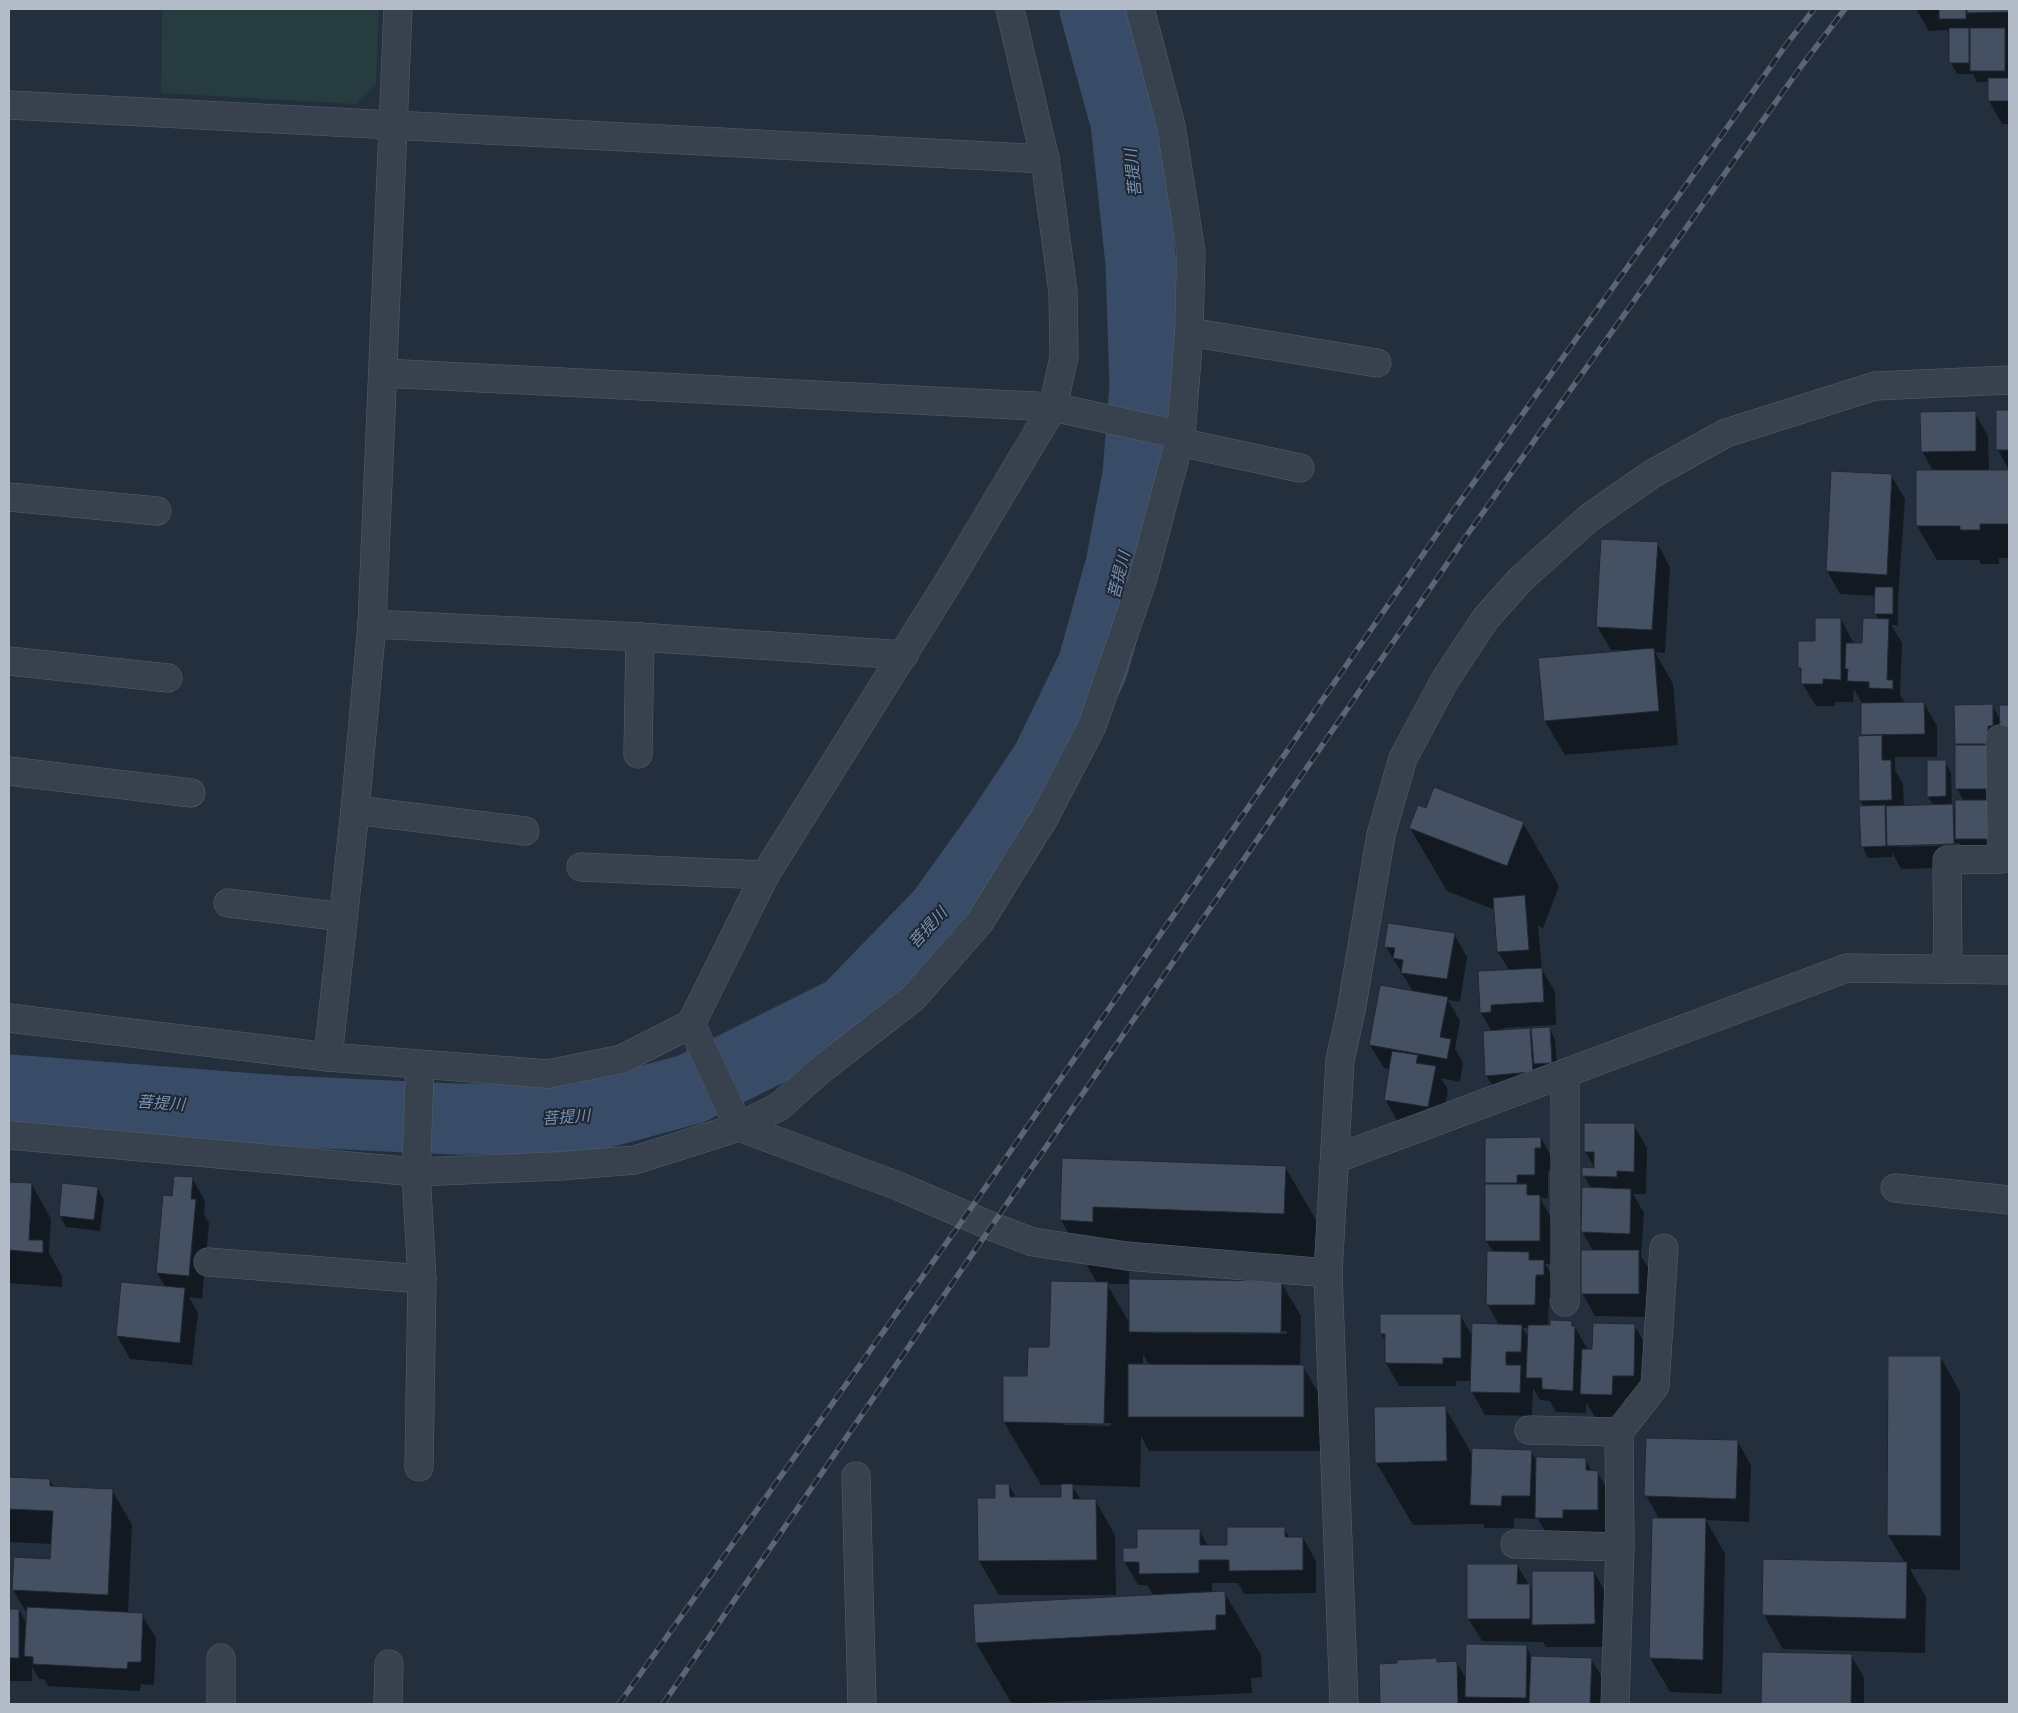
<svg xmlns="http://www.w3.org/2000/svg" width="2018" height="1713" font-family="Barlow,'Noto Sans JP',sans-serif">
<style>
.green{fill:#263c3f}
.shadow{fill:#0007;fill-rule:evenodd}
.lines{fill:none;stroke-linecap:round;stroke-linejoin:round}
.river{stroke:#394c67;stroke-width:71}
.building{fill:#455162;stroke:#1f2835}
.minor-casing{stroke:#565f6c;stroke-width:29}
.tertiary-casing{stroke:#565f6c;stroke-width:29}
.minor{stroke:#38414e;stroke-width:28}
.tertiary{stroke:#38414e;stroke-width:28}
.rail-casing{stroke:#5a6575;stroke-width:5.5}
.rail{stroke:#1d2633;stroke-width:4;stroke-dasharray:11;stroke-linecap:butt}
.labels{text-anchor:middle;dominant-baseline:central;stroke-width:4;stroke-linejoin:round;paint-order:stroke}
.water-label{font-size:16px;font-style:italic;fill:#7c92b1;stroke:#1d2633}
</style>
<rect width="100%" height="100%" fill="#242f3e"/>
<path class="green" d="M162 9H379L376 83 355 104 161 93Z"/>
<g class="shadow">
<path d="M1916 9H2009V35H2007L2009 39V124H2002L1989 101V82H1977L1973 74H1957L1951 63V36L1947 30 1929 31Z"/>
<path d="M1997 411H2009V470L1998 450Z"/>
<path d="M1975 413 1988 436 1989 471 2009 472V558H1999V564H1981L1979 560H1937L1917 526V471H1933L1922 451Z"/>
<path d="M1891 475 1905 499 1898 598V625H1891L1902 643 1900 695 1905 703H1924L1937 726V757H1895V770L1903 784 1904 807 1934 806 1928 797 1945 761 1951 773 1952 806 1956 812 1964 801 1957 789 1956 706 1992 705 2001 721 2000 707 2009 706V738H2007L1998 723 1994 850 1966 867 1901 869 1892 852V857L1868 858 1862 846 1864 807 1861 801 1862 703 1854 689 1853 702H1835V706H1816L1802 683V674L1799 668V643H1816L1841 619 1854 644 1863 645 1879 620 1875 613 1876 596 1840 594 1827 571ZM1960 843V845L1899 847V844Z"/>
<path d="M1657 543 1670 567 1665 653 1655 652 1673 684 1678 745 1565 755 1545 721 1622 652V650H1611L1597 626Z"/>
<path d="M1426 810 1523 823 1559 886 1543 928 1538 926 1542 970 1555 992 1556 1025 1503 1028V1031L1529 1030 1533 1036 1549 1028 1555 1039 1558 1074 1544 1075 1545 1095 1500 1098 1486 1075 1492 1032 1481 1013 1509 970 1498 952 1495 910 1447 891 1410 828Z"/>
<path d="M1454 934 1467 957 1460 1002 1448 1000 1460 1021 1455 1049 1463 1063 1460 1082 1441 1078 1448 1090 1441 1130 1398 1122 1385 1099 1390 1069 1384 1068 1370 1045 1414 993 1386 947Z"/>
<path d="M1634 1125 1647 1148 1646 1194H1633L1644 1213 1641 1256 1652 1274V1317L1595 1316 1582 1293 1593 1251 1582 1231 1591 1188 1584 1176 1595 1169 1585 1151Z"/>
<path d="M1541 1138 1554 1162V1171H1548V1198H1540L1552 1219V1264H1545L1557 1284V1298H1549L1548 1327 1572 1322 1588 1350 1593 1351 1634 1325 1648 1348 1646 1399 1625 1398V1417H1595L1586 1402V1413L1556 1412 1550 1401 1540 1400 1533 1388 1532 1416 1485 1415 1472 1392V1381H1456V1386H1399L1386 1363V1342L1381 1334 1460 1315 1473 1337 1499 1325 1488 1305 1494 1253 1486 1241 1488 1185 1486 1182ZM1523 1328H1529L1528 1338Z"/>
<path d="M1063 1159 1285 1167 1322 1230 1320 1276 1129 1270V1280L1281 1282 1301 1316 1300 1366H1303L1323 1401V1451H1149L1141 1436 1140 1487 1072 1485 1081 1500H1095L1115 1535 1116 1595H999L979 1561 997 1499 1009 1485 1016 1498H1062V1485H1041L1004 1422 1029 1377 1097 1283 1061 1220ZM1107 1284H1131L1130 1324ZM1148 1331H1287V1334L1148 1333ZM1143 1354 1147 1361 1150 1366H1143ZM1063 1422 1111 1423V1426L1063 1425Z"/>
<path d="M192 1178 205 1201 204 1215 209 1223 202 1299 189 1297 198 1313 192 1365 130 1359 117 1336 166 1288 157 1273 173 1197Z"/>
<path d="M9 1183 32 1185 51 1219 49 1253 62 1276V1287L9 1283Z"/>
<path d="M98 1189 104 1200 100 1231 66 1227 60 1216Z"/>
<path d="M1889 1357 1941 1358 1960 1392V1570L1910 1569 1926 1597 1925 1653 1783 1649 1764 1615 1905 1563 1888 1535Z"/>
<path d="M1445 1407 1473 1456 1531 1451 1538 1463 1585 1459 1592 1472H1597L1611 1495 1610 1533 1550 1540 1538 1519 1514 1518V1528H1485L1483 1524 1413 1525 1376 1462Z"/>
<path d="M1738 1442 1751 1465 1749 1522 1706 1520 1725 1554 1722 1694 1670 1692 1650 1658 1659 1519 1646 1495Z"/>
<path d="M9 1479 50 1480 54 1487 112 1490 132 1525 128 1614 142 1615 156 1638 154 1685 141 1684 140 1691 48 1686 44 1679H39L32 1667V1681H9V1610H19L27 1625 28 1615 13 1590 52 1560V1544L9 1542Z"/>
<path d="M1284 1529 1290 1538H1303L1316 1561V1593L1244 1594 1238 1583H1212V1593L1224 1592 1261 1655 1262 1677 1251 1678 1252 1693 1012 1704 976 1643 1154 1596 1147 1585H1138L1124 1561 1138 1549 1199 1530 1208 1546H1228Z"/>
<path d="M1517 1565 1533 1591 1594 1572 1607 1595V1647H1546L1543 1642 1482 1641 1468 1618Z"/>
<path d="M1526 1646 1532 1657 1591 1659 1605 1682 1604 1704H1471L1470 1702V1704H1381L1380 1665 1436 1660 1438 1663 1456 1662 1467 1680Z"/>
<path d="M1764 1654 1851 1655 1864 1678V1704H1763Z"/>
</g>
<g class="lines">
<path class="river" d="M9 1090 282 1111 453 1119H580L691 1089 847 1011 941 914 1000 832 1047 761 1093 666 1121 565 1138 475 1145 386 1141 263 1126 122 1095 9"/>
</g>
<g class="building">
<rect x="1939" y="9" width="27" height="10"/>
<path d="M1967 9H2009V12L1967 13Z"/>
<rect x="1949" y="28" width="20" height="35"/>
<rect x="1970" y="28" width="35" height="43"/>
<path d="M1988 78H2009V108H2008V101H1988Z"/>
<rect x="1996" y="410" width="13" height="40"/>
<path d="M1976 411V451L1921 452 1920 412Z"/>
<path d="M1916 470H2009V524H1980V530H1960V526H1916Z"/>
<path d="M1831 471 1892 474 1887 575 1826 571Z"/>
<path d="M1601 539 1658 542 1652 630 1596 627Z"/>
<path d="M1875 587H1893V614H1874Z"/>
<path d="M1815 618H1841V680L1823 679V684H1801V668H1798V641H1815Z"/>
<path d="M1863 618 1889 619 1887 680H1893V689L1869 688V682L1847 681 1848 669H1845L1846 643H1862Z"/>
<path d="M1654 648 1659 711 1544 721 1538 658Z"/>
<path d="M1924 702 1925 734 1861 735V703Z"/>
<path d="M1993 704V726H1988V744H1955L1954 705Z"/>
<path d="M1999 705H2009V727H2000Z"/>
<path d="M1882 735V760H1891L1892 800 1859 801 1858 736Z"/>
<rect x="1955" y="745" width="33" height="44"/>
<path d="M1927 760H1946V796L1927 797Z"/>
<path d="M1434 787 1524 822 1507 866 1409 828 1418 805 1426 808Z"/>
<path d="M1955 800H1989L1988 839H1955Z"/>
<path d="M1953 804 1954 844 1887 846 1886 806Z"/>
<path d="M1885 805 1886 846 1861 847 1859 806Z"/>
<path d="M1525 895 1529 950 1497 952 1493 898Z"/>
<path d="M1388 923 1455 933 1447 979 1401 973 1403 960 1393 958 1395 948 1384 947Z"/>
<path d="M1542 968 1544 1002 1491 1005V1012L1480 1013 1478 971Z"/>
<path d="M1380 985 1448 997 1440 1037 1451 1039 1447 1059 1369 1045Z"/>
<path d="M1550 1027 1552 1063 1534 1064 1531 1028Z"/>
<path d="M1530 1028 1533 1072 1485 1076 1483 1031Z"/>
<path d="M1392 1051 1418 1055 1416 1063 1436 1066 1428 1107 1384 1100Z"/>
<path d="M1584 1123H1635L1634 1172 1617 1171V1177L1582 1176V1167L1594 1168V1152H1584Z"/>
<path d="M1541 1137V1148H1535V1175H1517V1183H1485V1138Z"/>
<path d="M1062 1158 1286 1166 1284 1214 1093 1207V1222L1060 1220Z"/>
<path d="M174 1176 193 1177 191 1199H196L189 1276 156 1273 163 1195 172 1196Z"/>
<path d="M9 1182 32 1183 29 1240H43V1253L9 1250Z"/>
<path d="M62 1183 98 1187 94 1220 59 1216Z"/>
<path d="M1485 1184H1527V1195H1540V1241H1485Z"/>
<path d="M1582 1187 1631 1189 1630 1234 1581 1232Z"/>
<rect x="1581" y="1250" width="58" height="44"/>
<path d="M1487 1251 1529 1252V1260H1544V1275H1536L1535 1305H1486Z"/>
<path d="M1129 1279 1282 1281 1281 1333 1129 1332Z"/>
<path d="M1051 1281 1108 1282 1104 1424 1003 1422V1376H1027L1028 1347H1049Z"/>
<path d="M121 1282 185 1288 180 1343 116 1336Z"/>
<path d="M1380 1314H1461V1358H1443V1364L1385 1363V1334H1380Z"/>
<path d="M1550 1320 1572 1321V1326H1575L1573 1391 1542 1389V1378H1526L1528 1325H1550Z"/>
<path d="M1472 1323 1522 1325 1521 1352H1506V1365H1521L1520 1393 1470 1392Z"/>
<path d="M1593 1323 1635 1324 1634 1376H1613L1612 1395 1580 1394 1582 1349H1592Z"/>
<path d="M1888 1356H1941V1536L1887 1535Z"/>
<path d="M1128 1364 1304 1365V1417H1128Z"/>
<path d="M1446 1406 1447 1461 1375 1463 1374 1407Z"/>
<path d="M1646 1438 1738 1440 1736 1499 1644 1496Z"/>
<path d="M1472 1448 1532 1450 1530 1496H1502L1501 1506 1470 1505Z"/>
<path d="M1536 1457 1586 1458V1470L1598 1471V1510H1563V1518H1535Z"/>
<path d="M9 1477 50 1479V1486L113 1489 108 1595 12 1590 14 1557 50 1559 53 1511 9 1509Z"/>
<path d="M995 1484H1009L1010 1497H1061V1484H1073V1499H1096L1097 1560 978 1561 977 1498H995Z"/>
<path d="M1652 1518H1706L1703 1660 1649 1658Z"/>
<path d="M1227 1527H1285V1537H1303V1570L1229 1571V1560H1199V1573L1139 1574V1562H1123V1548H1137V1529H1200V1545H1227Z"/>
<path d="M1763 1559 1907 1562 1906 1619 1762 1615Z"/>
<path d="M1467 1564H1518L1517 1584H1530V1619H1467Z"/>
<path d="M1532 1571H1594L1595 1624 1532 1625Z"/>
<path d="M1225 1591 1226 1615H1216V1630L975 1643 973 1604Z"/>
<path d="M27 1607 143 1613 141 1662H128L127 1669 33 1664V1657L24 1656Z"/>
<rect x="9" y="1609" width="10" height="49"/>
<path d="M1466 1644 1527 1645 1526 1698 1465 1697Z"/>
<path d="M1762 1652 1852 1654 1851 1704H1761Z"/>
<path d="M1531 1656 1592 1658 1590 1704H1529Z"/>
<path d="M1437 1658V1662L1457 1661 1458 1704H1380L1379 1664 1397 1663V1660Z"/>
</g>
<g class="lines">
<defs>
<g id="minor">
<path d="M9 105 1045 159"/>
<path d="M1189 332 1377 363"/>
<path d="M384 373 1053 407 1181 435"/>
<path d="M1179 442 1300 468"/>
<path d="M9 497 157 511"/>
<path d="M372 624 640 637 904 655"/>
<path d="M9 661 168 678"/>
<path d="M638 754 640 637"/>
<path d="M9 771 191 793"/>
<path d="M355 810 525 831"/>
<path d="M581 867 765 875"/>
<path d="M228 903 343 917"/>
<path d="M1948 969 1947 860 2002 859 2000 739"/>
<path d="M9 1018 328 1057 548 1074 622 1059 691 1024 765 875 949 581 1053 407 1064 357 1063 292 1045 159 1010 9"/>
<path d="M691 1024 739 1127 898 1186 993 1227 1033 1242 1127 1256 1328 1273 1340 1060 1351 1011 1381 835 1403 758 1445 680 1486 618 1521 579 1589 518 1652 474 1726 433 1875 386 2009 380"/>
<path d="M328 1057 355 810 372 624 398 9"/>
<path d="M1565 1073V1302"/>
<path d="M9 1135 416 1172 560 1166 635 1160 739 1127 780 1106 819 1071 913 998 979 923 1044 818 1092 726 1143 578 1181 435 1189 332 1191 252 1171 126 1140 9"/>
<path d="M1335 1159 1847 968 2009 970"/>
<path d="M1895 1188 2009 1200"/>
<path d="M208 1262 422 1279"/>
<path d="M1529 1430 1619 1432"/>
<path d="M419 1467 422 1279 416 1172 420 1065"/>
<path d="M856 1476 862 1704"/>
<path d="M1515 1544 1620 1547"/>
<path d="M221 1704V1658"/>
<path d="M388 1704 389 1664"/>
<path d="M1615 1704 1620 1547 1619 1432 1655 1386 1664 1248"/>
</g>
<path id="tertiary" d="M1328 1273 1344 1704"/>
</defs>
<use href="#minor" class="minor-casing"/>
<use href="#tertiary" class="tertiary-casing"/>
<use href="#minor" class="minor"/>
<use href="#tertiary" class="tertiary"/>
<defs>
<g id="rail">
<path d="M619 1704 967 1214 1444 524 1786 45 1814 9"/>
<path d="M663 1704 1462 542 1803 64 1845 9"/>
</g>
</defs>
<use href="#rail" class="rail-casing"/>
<use href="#rail" class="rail"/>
</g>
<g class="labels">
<g class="water-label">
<text transform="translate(1132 173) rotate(-96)">菩提川</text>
<text transform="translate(1118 575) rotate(-76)">菩提川</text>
<text transform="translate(927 927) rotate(-48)">菩提川</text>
<text transform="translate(161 1102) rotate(4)">菩提川</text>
<text transform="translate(566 1116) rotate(-4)">菩提川</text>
</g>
</g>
<rect width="2018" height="1713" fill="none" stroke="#b4bcc9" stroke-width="20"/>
</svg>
